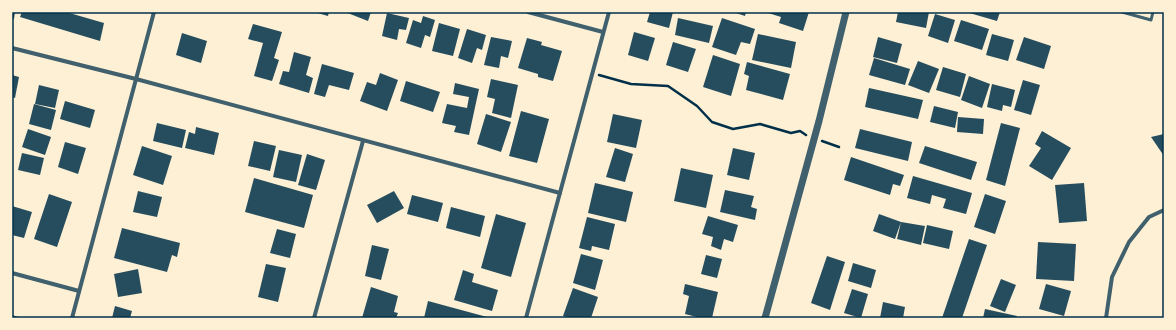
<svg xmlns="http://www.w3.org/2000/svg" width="1176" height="330" font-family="'Noto Sans',sans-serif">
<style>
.building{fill:#264d5e}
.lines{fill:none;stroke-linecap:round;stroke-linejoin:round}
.path{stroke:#003049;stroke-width:2.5}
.service{stroke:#3f606c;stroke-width:3}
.minor{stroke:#3f606c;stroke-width:4}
.tertiary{stroke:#3f606c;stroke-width:7}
.neatline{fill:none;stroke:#003049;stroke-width:1.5}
</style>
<rect width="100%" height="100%" fill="#fdf0d5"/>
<g class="building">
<path d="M12 12H15L14 19H12Z"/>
<path d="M22 12H66L104 23 100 41 20 17Z"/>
<path d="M314 12H329L328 16Z"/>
<path d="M345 12H371L368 21Z"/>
<path d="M650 12H673L669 28 647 22Z"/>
<path d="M733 12H746L745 16Z"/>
<path d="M765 12H809L803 31 779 23 781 17Z"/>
<path d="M898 12H929L926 28 896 22Z"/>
<path d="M966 12H1000L997 21Z"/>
<path d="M387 13 409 18 406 30 399 29 397 40 382 36Z"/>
<path d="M935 14 955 20 948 43 928 36Z"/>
<path d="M423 16 435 20 430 37 425 35 421 48 406 43 413 20 421 23Z"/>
<path d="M678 18 713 26 709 43 675 35Z"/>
<path d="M722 18 755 29 750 44 741 42 736 55 712 47Z"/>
<path d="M961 20 989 29 982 50 954 41Z"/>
<path d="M439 23 460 29 453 56 432 51Z"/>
<path d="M253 24 282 32 274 58 279 60 272 81 254 76 263 43 248 39Z"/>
<path d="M467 29 486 35 482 50 477 48 472 63 458 58Z"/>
<path d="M634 32 655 38 648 61 628 55Z"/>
<path d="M182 33 207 41 201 63 176 55Z"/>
<path d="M758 34 796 42 791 68 752 60Z"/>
<path d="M992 34 1014 40 1008 61 986 55Z"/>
<path d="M491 37 512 41 508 58 501 56 499 68 484 65Z"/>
<path d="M878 37 902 44 897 63 873 57Z"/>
<path d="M1024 37 1051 46 1044 69 1016 60Z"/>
<path d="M527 38 542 42 541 45 562 51 553 81 538 77V74L518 68Z"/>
<path d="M673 42 696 49 688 72 666 65Z"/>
<path d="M294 52 311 57 306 75 313 78 309 93 279 84 283 71 289 72Z"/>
<path d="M713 55 740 64 731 96 703 87Z"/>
<path d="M874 58 910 69 905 85 869 75Z"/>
<path d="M918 61 939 69 929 93 908 85Z"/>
<path d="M747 62 790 74 783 100 746 90 749 76 744 74Z"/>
<path d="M322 64 354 73 349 90 329 85 325 97 314 94Z"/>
<path d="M943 67 966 74 960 97 936 90Z"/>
<path d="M380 73 398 80 387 111 360 101 367 82 376 85Z"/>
<path d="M12 75 19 77 15 98 12 97Z"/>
<path d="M969 76 990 84 982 108 961 100Z"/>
<path d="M491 79 518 85 511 118 492 113 495 99 487 97Z"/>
<path d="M1023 80 1040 85 1031 115 1014 110Z"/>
<path d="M406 81 440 92 433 112 400 101Z"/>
<path d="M455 83 479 89 469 135 454 132 456 126 442 123 447 104 467 108 469 97 453 94Z"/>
<path d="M992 84 1015 90 1011 107 1003 105 1002 111 987 107Z"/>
<path d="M39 85 59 90 55 108 35 104Z"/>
<path d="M869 88 923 100 918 119 865 107Z"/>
<path d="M65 101 95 110 90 128 60 119Z"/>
<path d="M34 104 56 110 51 130 29 124Z"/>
<path d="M934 106 958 112 955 128 930 122Z"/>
<path d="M521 111 549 119 537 163 509 156Z"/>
<path d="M486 114 511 122 501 152 477 144Z"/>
<path d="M613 114 642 120 636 148 607 142Z"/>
<path d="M958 117 984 119 983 134 957 132Z"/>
<path d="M157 123 186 130 182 148 153 141Z"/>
<path d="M1001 123 1020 128 1005 186 986 180Z"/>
<path d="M196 127 219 133 214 155 185 148 189 132 195 134Z"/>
<path d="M28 129 51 137 45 155 22 147Z"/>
<path d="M860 129 912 142 908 161 855 148Z"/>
<path d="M1042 131 1071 148 1052 180 1029 166 1041 148 1035 144Z"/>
<path d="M1164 134V156L1151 137Z"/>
<path d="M254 141 276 146 270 171 248 166Z"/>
<path d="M65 142 86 148 78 174 58 167Z"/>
<path d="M142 146 172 156 163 185 133 175Z"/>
<path d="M925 146 977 162 971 180 919 163Z"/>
<path d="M615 148 633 154 625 182 606 177Z"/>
<path d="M733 148 755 153 749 180 727 175Z"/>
<path d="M279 150 302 155 296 182 273 177Z"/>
<path d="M22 153 44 158 40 175 18 170Z"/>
<path d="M307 154 325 160 316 190 298 185Z"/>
<path d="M851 157 904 175 900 186 893 184 890 195 844 180Z"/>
<path d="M681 168 713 175 706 208 674 201Z"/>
<path d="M913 176 972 193 966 214 943 208 946 199 932 195 930 204 907 198Z"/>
<path d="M254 178 313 195 304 228 245 212Z"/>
<path d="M595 183 633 192 626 222 588 213Z"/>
<path d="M1084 183 1087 221 1059 223 1055 185Z"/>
<path d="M725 190 754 196 751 207 757 209 755 220 720 212Z"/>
<path d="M138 191 162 197 157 217 133 212Z"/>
<path d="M394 191 404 208 377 223 367 205Z"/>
<path d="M49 194 72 202 57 247 34 239Z"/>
<path d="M985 194 1006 201 995 234 974 227Z"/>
<path d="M412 195 443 203 438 222 407 214Z"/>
<path d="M12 206 32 212 24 238 12 235Z"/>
<path d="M451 207 485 216 480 237 446 228Z"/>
<path d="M496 214 526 223 511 277 481 268Z"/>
<path d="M879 214 901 222 925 226 921 245 897 239 901 222 895 239 873 231Z"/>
<path d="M708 216 738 225 733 242 724 239 721 250 711 246 713 237 702 234Z"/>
<path d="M587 217 615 224 609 250 592 246 591 251 579 248Z"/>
<path d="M927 225 953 231 949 249 923 243Z"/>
<path d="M122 228 180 243 177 257 172 255 167 272 114 258Z"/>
<path d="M277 229 296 234 290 258 270 253Z"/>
<path d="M969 239 987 245 962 318H942Z"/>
<path d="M1038 242 1076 244 1074 281 1036 279Z"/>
<path d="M372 245 389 249 381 280 365 276Z"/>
<path d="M581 254 603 260 595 290 573 283Z"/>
<path d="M706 255 722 259 717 278 701 274Z"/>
<path d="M827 256 845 262 830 310 811 303Z"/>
<path d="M853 263 876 270 871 288 848 281Z"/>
<path d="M266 264 286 268 278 302 258 297Z"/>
<path d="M138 269 142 293 118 297 114 274Z"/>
<path d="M463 270 474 274 472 282 498 290 492 311 454 300Z"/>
<path d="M1001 279 1016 285 1005 312 990 306Z"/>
<path d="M685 284 718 292 712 318H701L685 314 689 296 683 294Z"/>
<path d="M1046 284 1071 291 1064 316 1039 309Z"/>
<path d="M371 287 398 296 394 312 398 313 396 318H362Z"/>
<path d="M573 288 598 297 591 318H570L563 316Z"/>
<path d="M852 289 868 294 861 318 844 313Z"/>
<path d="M428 301 487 317 486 318H424Z"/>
<path d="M883 302 905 307 903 318H880Z"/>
<path d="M115 306 132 311 130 318H112Z"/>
<path d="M985 309 1017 316 1016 318H983Z"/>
<path d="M12 315 22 318H12Z"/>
</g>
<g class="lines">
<g class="path">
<path d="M599 75 631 84 668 86 697 106 712 122 733 129 760 124 791 133 800 131 806 135"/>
<path d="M822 141 839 147"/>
</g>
<path class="service" d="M1122 12 1151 20 1153 12"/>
<g class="minor">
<path d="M528 12 603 32"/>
<path d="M12 48 136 79 560 193"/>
<path d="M12 273 79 291"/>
<path d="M72 318 154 12"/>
<path d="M314 318 363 141"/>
<path d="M526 318 609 12"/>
<path d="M1106 318 1112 277 1129 242 1149 217 1164 210"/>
</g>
<path class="tertiary" d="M765 318 819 121 846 12"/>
</g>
<rect width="1176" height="330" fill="none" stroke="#fdf0d5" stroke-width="26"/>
<rect x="13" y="13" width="1150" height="304" class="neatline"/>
</svg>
